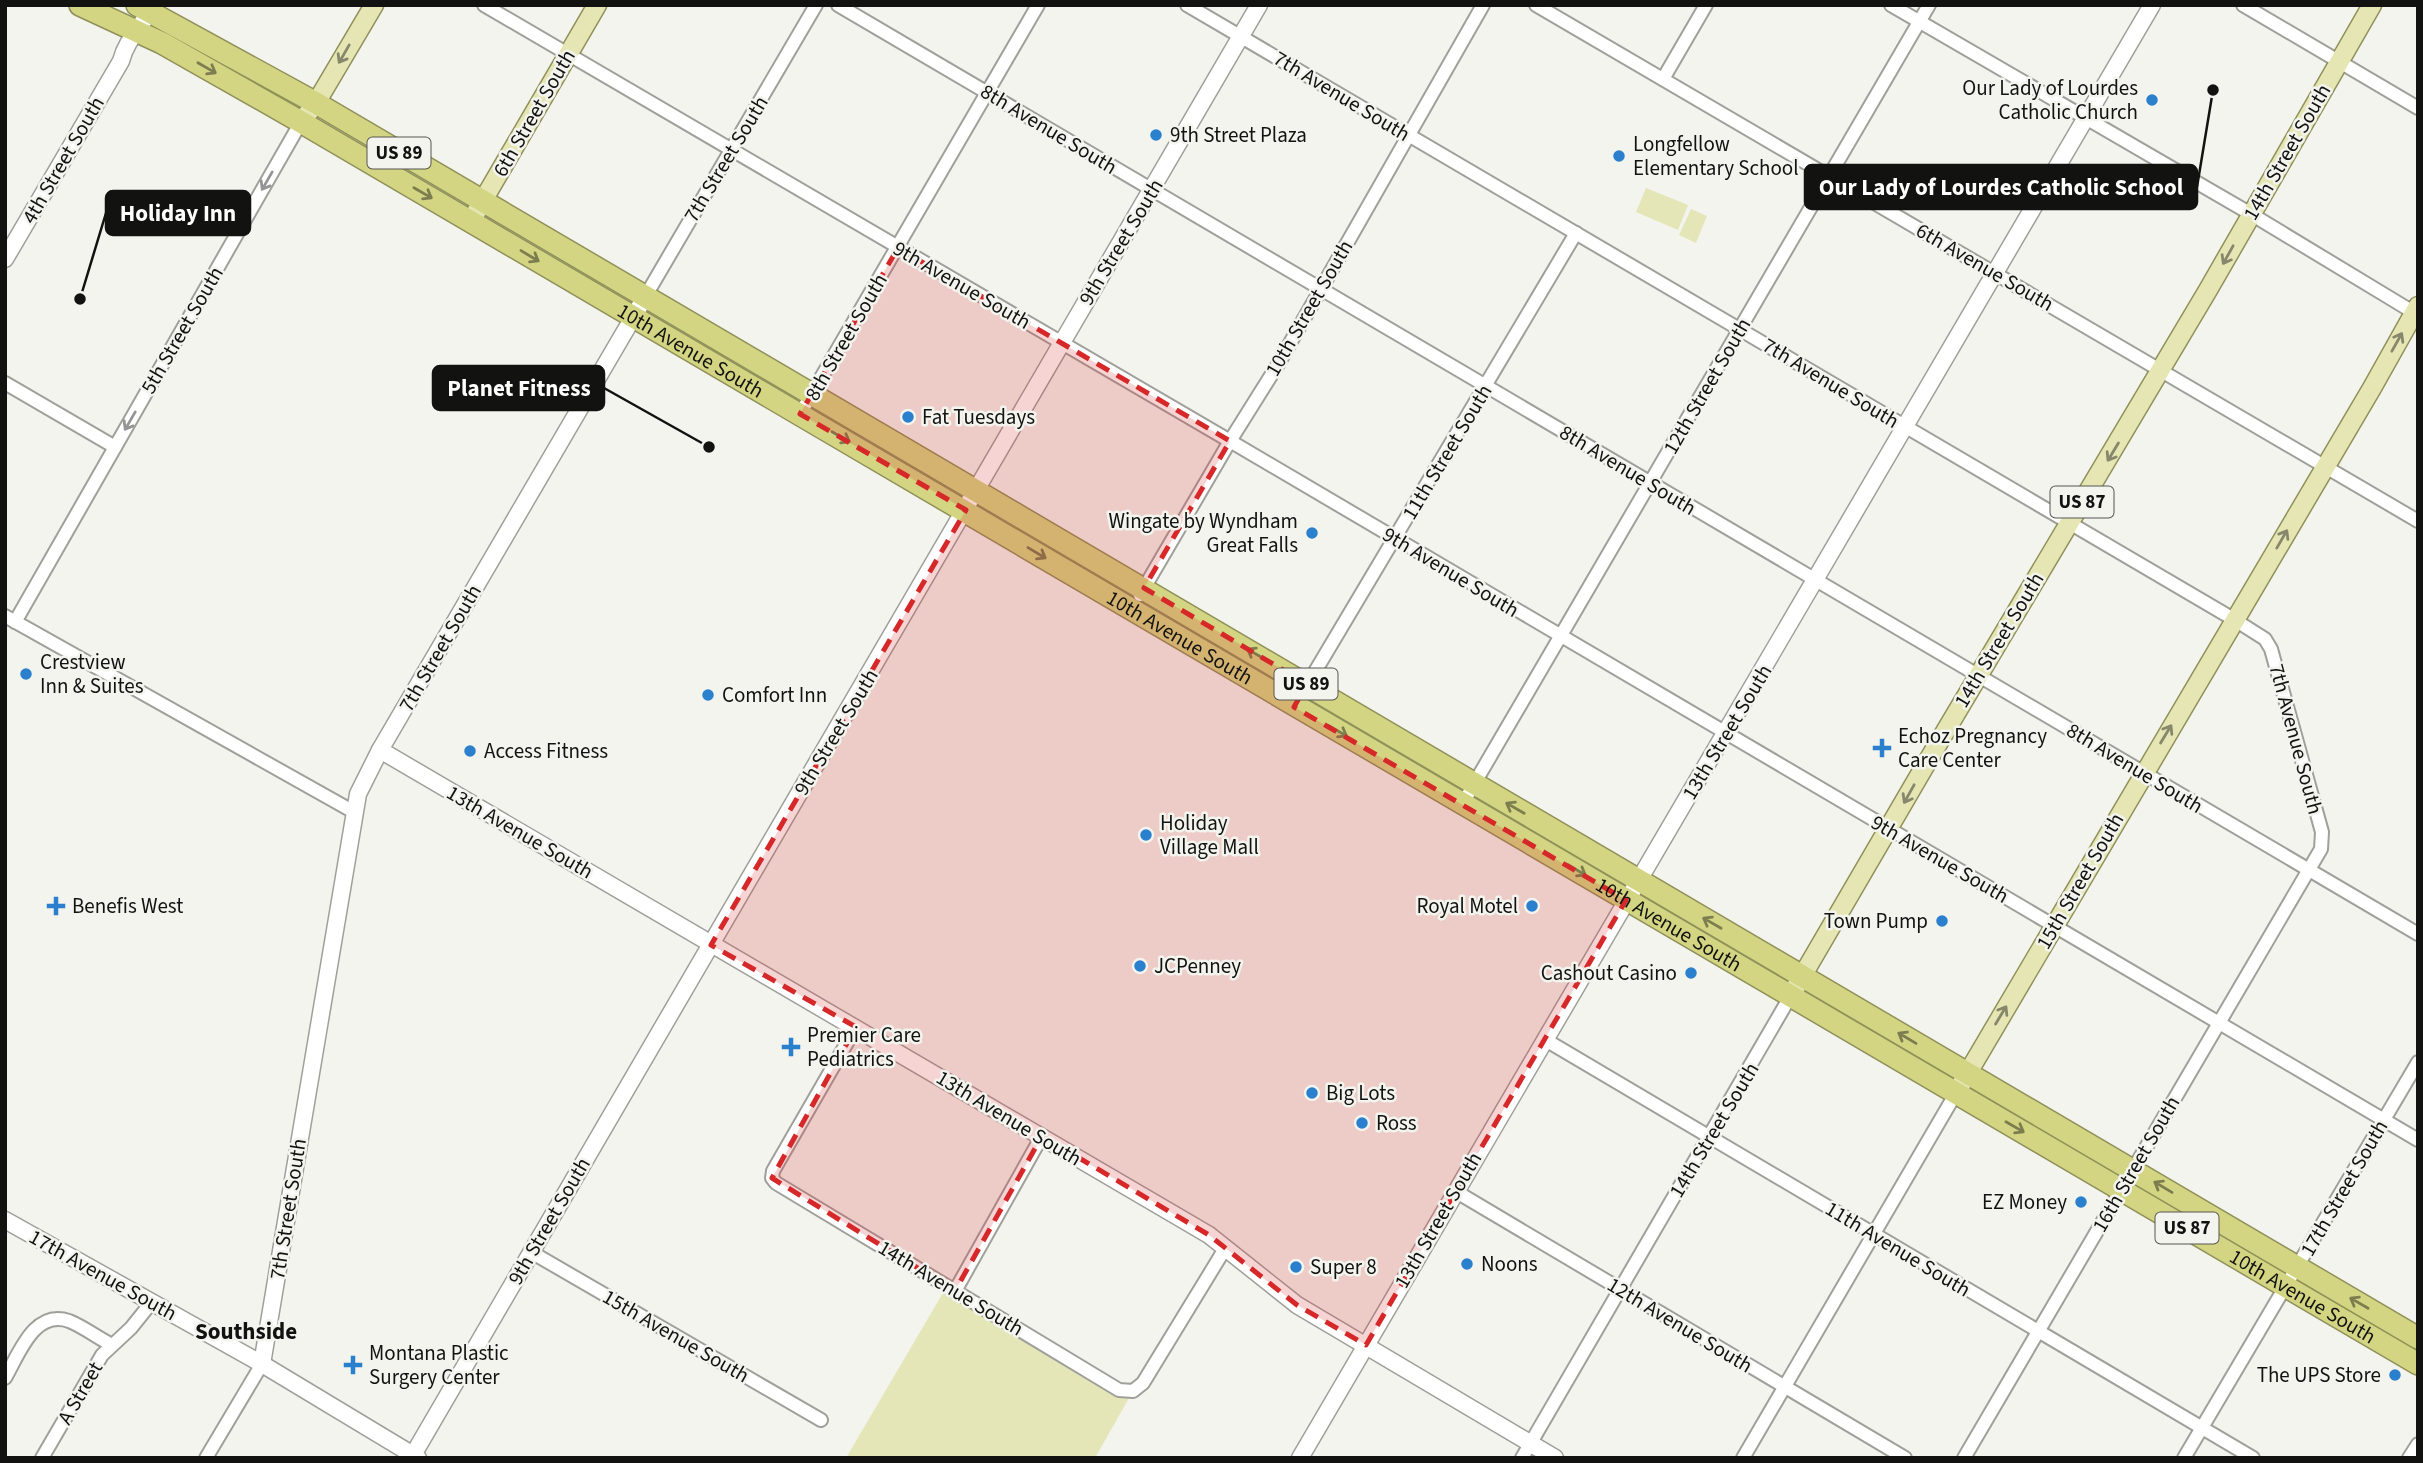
<svg xmlns="http://www.w3.org/2000/svg" width="2423" height="1463" font-family="'Source Sans 3',sans-serif">
<style>
.green{fill:#e4e6b8}
.lines{fill:none;stroke-linecap:round;stroke-linejoin:round}
.street-casing{stroke:#a0a09b;stroke-width:16}
.secondary-casing{stroke:#a0a09b;stroke-width:19}
.primary-casing{stroke:#90915a;stroke-width:21}
.highway-casing{stroke:#90915a;stroke-width:24}
.street{stroke:#fff;stroke-width:12}
.secondary{stroke:#fff;stroke-width:16}
.primary{stroke:#e5e6b4;stroke-width:18}
.highway{stroke:#d4d582;stroke-width:21}
.oneway{stroke:#86876b}
.oneway2{stroke:#7d7e4f}
.oneway3{stroke:#949594}
.marked{fill:#d62828;fill-opacity:0.2;stroke:#d62828;stroke-width:5;stroke-dasharray:14 9;stroke-linejoin:round}
.poi-dot{fill:#2b80ce;stroke:#f3f4ee;stroke-width:2.5}
.labels{text-anchor:middle;dominant-baseline:central;stroke-width:5;stroke-linejoin:round;paint-order:stroke}
.shield{fill:#f3f4ee;stroke:#565653;stroke-width:2}
.shield-label{font-size:19px;font-weight:bold;fill:#121311}
.poi-label{font-size:21px;fill:#121311;stroke:#f3f4ee;text-anchor:start}
.street-label{font-size:21px;fill:#121311;stroke:#f3f4ee}
.neighbourhood-label{font-size:23px;font-weight:bold;fill:#121311;stroke:#f3f4ee}
.leader{fill:none;stroke:#121311;stroke-width:2.5}
.callout-dot{fill:#121311;stroke:#f3f4ee;stroke-width:2.5}
.callout{fill:#121311;stroke:#121311;stroke-width:2.5}
.callout-label{font-size:23px;text-anchor:middle;font-weight:bold;fill:#fff}
</style>
<rect width="100%" height="100%" fill="#f3f4ee"/>
<g class="green">
<path d="M1646 188 1688 205 1678 230 1636 212Z"/>
<path d="M1691 209 1707 216 1696 243 1679 235Z"/>
<path d="M947 1286 1133 1391 1095 1458H846Z"/>
</g>
<g class="lines">
<defs>
<g id="street">
<path d="M484 5 1230 441 2418 1140"/>
<path d="M838 5 2418 934"/>
<path d="M1187 5 2235 620 2265 639 2271 649 2322 832 2321 849 1964 1458"/>
<path d="M1536 5 2418 521"/>
<path d="M1891 5 2251 214 2418 315"/>
<path d="M2243 5 2418 108"/>
<path d="M1663 79 1706 5"/>
<path d="M645 297 816 5"/>
<path d="M5 383 115 447"/>
<path d="M800 414 1038 5"/>
<path d="M1140 595 1230 441 1277 366 1483 5"/>
<path d="M5 616 354 812"/>
<path d="M15 622 301 122"/>
<path d="M1294 707 1576 233"/>
<path d="M1463 803 1929 5"/>
<path d="M856 1027 773 1171 772 1178 776 1183 1119 1390 1133 1391 1143 1383 1226 1247"/>
<path d="M1544 1039 2253 1458"/>
<path d="M1455 1191 1905 1458"/>
<path d="M531 1252 821 1420"/>
<path d="M955 1291 1042 1136"/>
<path d="M5 1378C19 1354 34 1309 69 1321 84 1327 98 1338 112 1345"/>
<path d="M42 1458 102 1355 131 1328 151 1303"/>
<path d="M206 1458 262 1364"/>
<path d="M1522 1458 1790 997"/>
<path d="M1743 1458 1956 1093"/>
<path d="M2184 1458 2418 1062"/>
<path d="M2409 1458 2418 1444"/>
</g>
<g id="secondary">
<path d="M5 259 121 61C126 41 140 28 150 11"/>
<path d="M380 750 1209 1235 1297 1305 1555 1458"/>
<path d="M5 1220 262 1364 418 1458"/>
<path d="M262 1364 358 794 380 750 645 297"/>
<path d="M413 1455 1259 5"/>
<path d="M1300 1458 2152 5"/>
</g>
<g id="primary">
<path d="M301 122 316 103 374 5"/>
<path d="M471 221 597 5"/>
<path d="M1790 997 1933 752 2208 290 2372 5"/>
<path d="M1956 1093 2372 388 2418 306"/>
</g>
<g id="highway">
<path id="s1" d="M80 5 162 43 301 122 2418 1364"/>
<path d="M137 5 316 103 2418 1338"/>
</g>
</defs>
<use href="#street" class="street-casing"/>
<use href="#secondary" class="secondary-casing"/>
<use href="#primary" class="primary-casing"/>
<use href="#highway" class="highway-casing"/>
<use href="#street" class="street"/>
<use href="#secondary" class="secondary"/>
<use href="#primary" class="primary"/>
<use href="#highway" class="highway"/>
</g>
<defs><path id="oneway-shaft" d="M-6 0H5M1.5-3L5.5 0L1.5 3" fill="none" stroke-width="1.6" stroke-linecap="round" stroke-linejoin="round" transform="scale(1.75)"/></defs>
<g class="oneway">
<use href="#oneway-shaft" transform="translate(344 54) rotate(120)"/>
<use href="#oneway-shaft" transform="translate(2228 255) rotate(119)"/>
<use href="#oneway-shaft" transform="translate(2397 342) rotate(-61)"/>
<use href="#oneway-shaft" transform="translate(2113 452) rotate(121)"/>
<use href="#oneway-shaft" transform="translate(2282 539) rotate(-60)"/>
<use href="#oneway-shaft" transform="translate(2166 734) rotate(-59)"/>
<use href="#oneway-shaft" transform="translate(1909 794) rotate(119)"/>
<use href="#oneway-shaft" transform="translate(2001 1015) rotate(-59)"/>
</g>
<g class="oneway2">
<use href="#oneway-shaft" transform="translate(207 68) rotate(30)"/>
<use href="#oneway-shaft" transform="translate(423 193) rotate(30)"/>
<use href="#oneway-shaft" transform="translate(530 256) rotate(31)"/>
<use href="#oneway-shaft" transform="translate(841 437) rotate(30)"/>
<use href="#oneway-shaft" transform="translate(1037 553) rotate(31)"/>
<use href="#oneway-shaft" transform="translate(1256 654) rotate(-150)"/>
<use href="#oneway-shaft" transform="translate(1338 731) rotate(30)"/>
<use href="#oneway-shaft" transform="translate(1515 808) rotate(-150)"/>
<use href="#oneway-shaft" transform="translate(1577 870) rotate(31)"/>
<use href="#oneway-shaft" transform="translate(1712 923) rotate(-150)"/>
<use href="#oneway-shaft" transform="translate(1907 1038) rotate(-149)"/>
<use href="#oneway-shaft" transform="translate(2015 1127) rotate(30)"/>
<use href="#oneway-shaft" transform="translate(2163 1187) rotate(-149)"/>
<use href="#oneway-shaft" transform="translate(2359 1303) rotate(-150)"/>
</g>
<g class="oneway3">
<use href="#oneway-shaft" transform="translate(267 181) rotate(120)"/>
<use href="#oneway-shaft" transform="translate(130 421) rotate(120)"/>
</g>
<path class="marked" d="M898 248 1230 441 1144 588 1307 684 1294 707 1626 900 1366 1345 1297 1305 1209 1235 1042 1136 955 1291 772 1178 856 1027 711 945 966 510 800 414Z"/>
<g class="poi-dot">
<circle cx="2152" cy="100" r="7"/>
<circle cx="1156" cy="135" r="7"/>
<circle cx="1619" cy="156" r="7"/>
<circle cx="908" cy="417" r="7"/>
<circle cx="1312" cy="533" r="7"/>
<circle cx="26" cy="674" r="7"/>
<circle cx="708" cy="695" r="7"/>
<path d="M1878.5 737.5h7v7h7v7h-7v7h-7v-7h-7v-7h7z"/>
<circle cx="470" cy="751" r="7"/>
<circle cx="1146" cy="835" r="7"/>
<path d="M52.5 895.5h7v7h7v7h-7v7h-7v-7h-7v-7h7z"/>
<circle cx="1532" cy="906" r="7"/>
<circle cx="1942" cy="921" r="7"/>
<circle cx="1140" cy="966" r="7"/>
<circle cx="1691" cy="973" r="7"/>
<path d="M787.5 1036.5h7v7h7v7h-7v7h-7v-7h-7v-7h7z"/>
<circle cx="1312" cy="1093" r="7"/>
<circle cx="1362" cy="1123" r="7"/>
<circle cx="2081" cy="1202" r="7"/>
<circle cx="1467" cy="1264" r="7"/>
<circle cx="1296" cy="1267" r="7"/>
<path d="M349.5 1354.5h7v7h7v7h-7v7h-7v-7h-7v-7h7z"/>
<circle cx="2395" cy="1375" r="7"/>
</g>
<g class="labels">
<g class="shield">
<rect x="367.5" y="137.5" width="63" height="31" rx="5"/>
<rect x="2050.5" y="486.5" width="63" height="31" rx="5"/>
<rect x="1274.5" y="668.5" width="63" height="31" rx="5"/>
<rect x="2155.5" y="1212.5" width="63" height="31" rx="5"/>
</g>
<g class="shield-label">
<text x="399" y="153">US 89</text>
<text x="2082" y="502">US 87</text>
<text x="1306" y="684">US 89</text>
<text x="2187" y="1228">US 87</text>
</g>
<g class="poi-label">
<text x="2138" y="88" text-anchor="end">Our Lady of Lourdes<tspan x="2138" dy="24">Catholic Church</tspan></text>
<text x="1170" y="135">9th Street Plaza</text>
<text x="1633" y="144">Longfellow<tspan x="1633" dy="24">Elementary School</tspan></text>
<text x="922" y="417">Fat Tuesdays</text>
<text x="1298" y="521" text-anchor="end">Wingate by Wyndham<tspan x="1298" dy="24">Great Falls</tspan></text>
<text x="40" y="662">Crestview<tspan x="40" dy="24">Inn &amp; Suites</tspan></text>
<text x="722" y="695">Comfort Inn</text>
<text x="1898" y="736">Echoz Pregnancy<tspan x="1898" dy="24">Care Center</tspan></text>
<text x="484" y="751">Access Fitness</text>
<text x="1160" y="823">Holiday<tspan x="1160" dy="24">Village Mall</tspan></text>
<text x="72" y="906">Benefis West</text>
<text x="1518" y="906" text-anchor="end">Royal Motel</text>
<text x="1928" y="921" text-anchor="end">Town Pump</text>
<text x="1154" y="966">JCPenney</text>
<text x="1677" y="973" text-anchor="end">Cashout Casino</text>
<text x="807" y="1035">Premier Care<tspan x="807" dy="24">Pediatrics</tspan></text>
<text x="1326" y="1093">Big Lots</text>
<text x="1376" y="1123">Ross</text>
<text x="2067" y="1202" text-anchor="end">EZ Money</text>
<text x="1481" y="1264">Noons</text>
<text x="1310" y="1267">Super 8</text>
<text x="369" y="1353">Montana Plastic<tspan x="369" dy="24">Surgery Center</tspan></text>
<text x="2381" y="1375" text-anchor="end">The UPS Store</text>
</g>
<g class="street-label">
<text transform="translate(1342 96) rotate(31)">7th Avenue South</text>
<text transform="translate(534 113) rotate(-60)">6th Street South</text>
<text transform="translate(1049 129) rotate(31)">8th Avenue South</text>
<text transform="translate(2287 152) rotate(-60)">14th Street South</text>
<text transform="translate(726 159) rotate(-59)">7th Street South</text>
<text transform="translate(63 160) rotate(-60)">4th Street South</text>
<text transform="translate(1121 242) rotate(-59)">9th Street South</text>
<text transform="translate(1985 267) rotate(30)">6th Avenue South</text>
<text transform="translate(962 285) rotate(30)">9th Avenue South</text>
<text transform="translate(1309 308) rotate(-60)">10th Street South</text>
<text transform="translate(182 330) rotate(-60)">5th Street South</text>
<text transform="translate(846 337) rotate(-60)">8th Street South</text>
<text stroke="none"><textPath href="#s1" startOffset="702">10th Avenue South</textPath></text>
<text transform="translate(1831 383) rotate(31)">7th Avenue South</text>
<text transform="translate(1707 386) rotate(-60)">12th Street South</text>
<text transform="translate(1447 452) rotate(-59)">11th Street South</text>
<text transform="translate(1628 470) rotate(31)">8th Avenue South</text>
<text transform="translate(1451 572) rotate(31)">9th Avenue South</text>
<text stroke="none"><textPath href="#s1" startOffset="1269">10th Avenue South</textPath></text>
<text transform="translate(1999 640) rotate(-59)">14th Street South</text>
<text transform="translate(440 648) rotate(-60)">7th Street South</text>
<text transform="translate(836 732) rotate(-59)">9th Street South</text>
<text transform="translate(1727 732) rotate(-59)">13th Street South</text>
<text transform="translate(2296 739) rotate(75)">7th Avenue South</text>
<text transform="translate(2135 768) rotate(31)">8th Avenue South</text>
<text transform="translate(520 832) rotate(30)">13th Avenue South</text>
<text transform="translate(1940 859) rotate(30)">9th Avenue South</text>
<text transform="translate(2080 881) rotate(-60)">15th Street South</text>
<text stroke="none"><textPath href="#s1" startOffset="1836">10th Avenue South</textPath></text>
<text transform="translate(1009 1118) rotate(31)">13th Avenue South</text>
<text transform="translate(1714 1130) rotate(-59)">14th Street South</text>
<text transform="translate(2136 1164) rotate(-60)">16th Street South</text>
<text transform="translate(2344 1188) rotate(-60)">17th Street South</text>
<text transform="translate(288 1209) rotate(-81)">7th Street South</text>
<text transform="translate(1438 1220) rotate(-60)">13th Street South</text>
<text transform="translate(549 1221) rotate(-60)">9th Street South</text>
<text transform="translate(1898 1249) rotate(31)">11th Avenue South</text>
<text transform="translate(103 1275) rotate(29)">17th Avenue South</text>
<text transform="translate(951 1288) rotate(31)">14th Avenue South</text>
<text stroke="none"><textPath href="#s1" startOffset="2571">10th Avenue South</textPath></text>
<text transform="translate(1680 1325) rotate(31)">12th Avenue South</text>
<text transform="translate(676 1336) rotate(30)">15th Avenue South</text>
<text transform="translate(80 1393) rotate(-60)">A Street</text>
</g>
<g class="neighbourhood-label">
<text x="246" y="1331">Southside</text>
</g>
</g>
<path class="leader" d="M2213 90L2197 187M80 299L106 213M709 447L604 388"/>
<g class="callout-dot">
<circle cx="2213" cy="90" r="7"/>
<circle cx="80" cy="299" r="7"/>
<circle cx="709" cy="447" r="7"/>
</g>
<g class="callout">
<rect x="1805" y="165" width="392" height="44" rx="7"/>
<rect x="106" y="191" width="144" height="44" rx="7"/>
<rect x="433" y="366" width="171" height="44" rx="7"/>
</g>
<g class="callout-label">
<text x="2001" y="195">Our Lady of Lourdes Catholic School</text>
<text x="178" y="221">Holiday Inn</text>
<text x="519" y="396">Planet Fitness</text>
</g>
<rect width="2423" height="1463" fill="none" stroke="#121311" stroke-width="14"/>
</svg>
